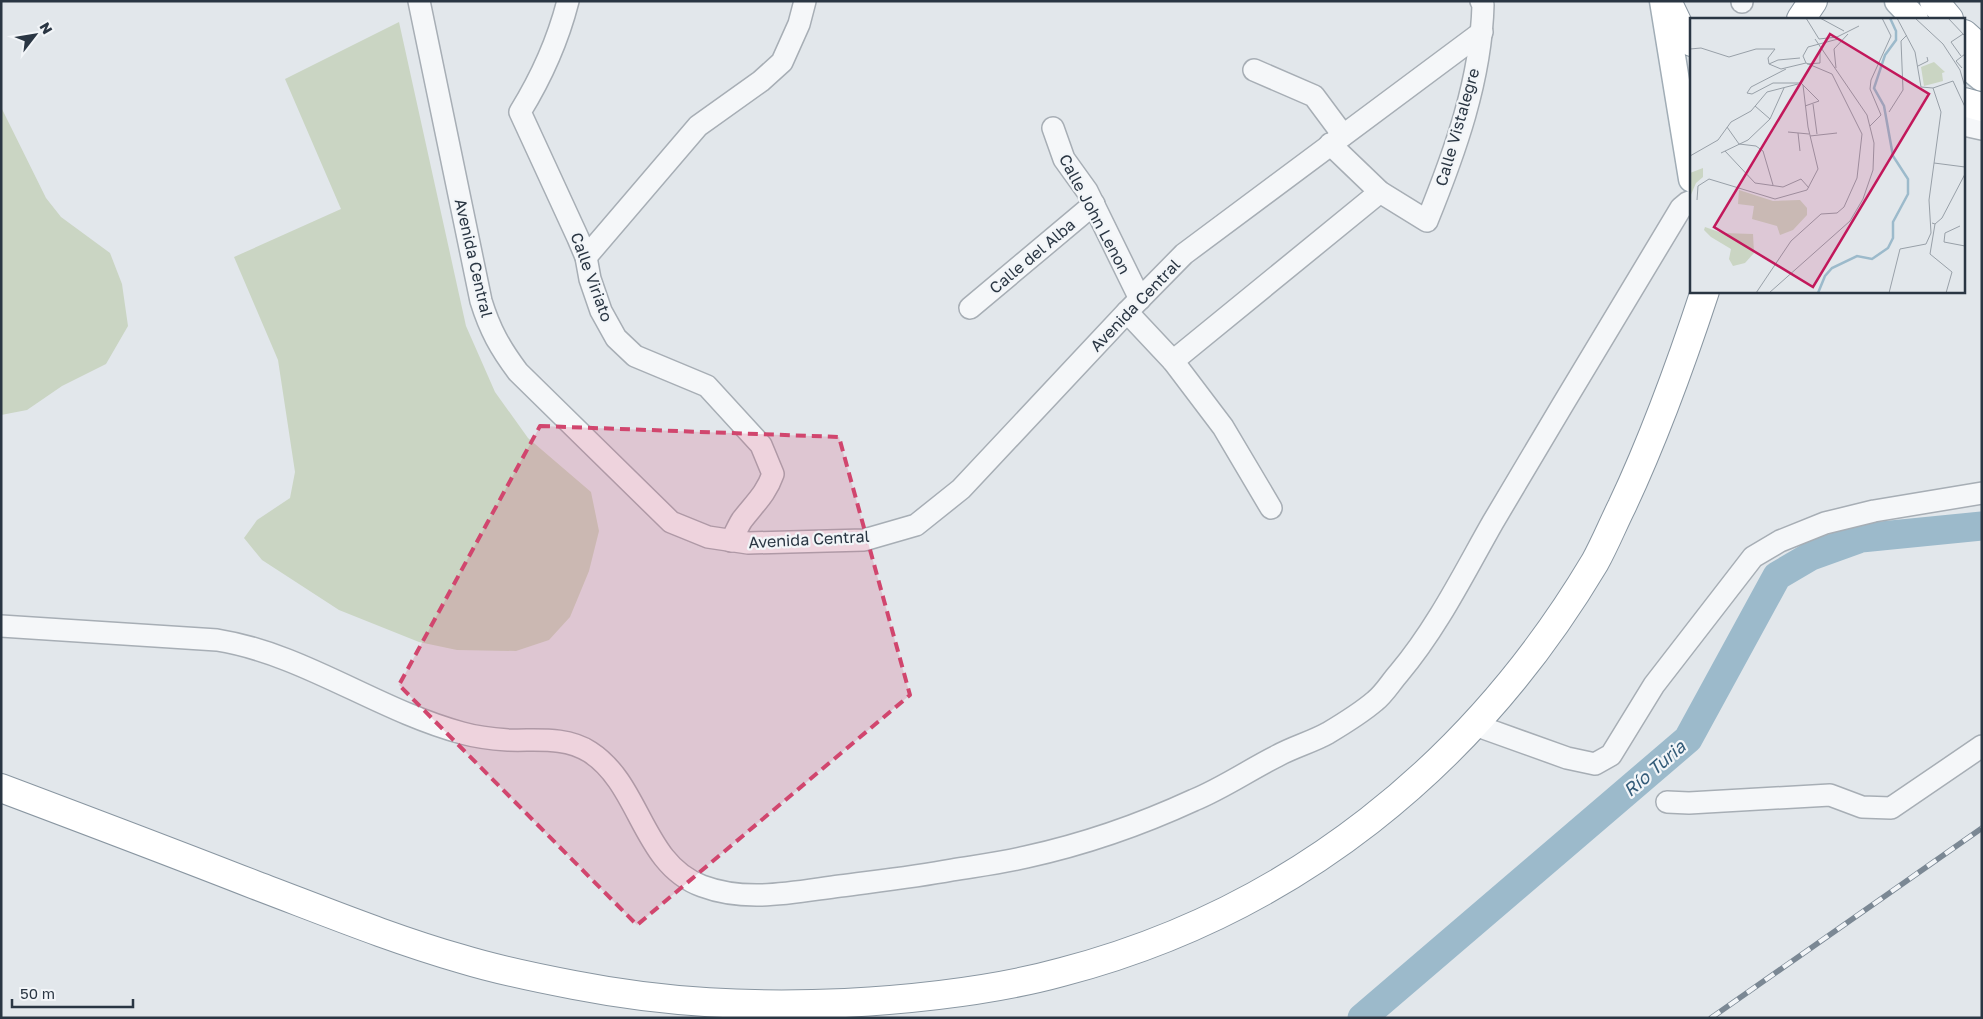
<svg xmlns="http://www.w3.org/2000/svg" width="1983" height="1019" font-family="'Golos Text',sans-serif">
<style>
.green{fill:#cad5c3}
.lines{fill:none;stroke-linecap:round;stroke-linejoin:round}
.river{stroke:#9cbacb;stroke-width:29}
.minor-casing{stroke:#a7aeb5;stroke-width:24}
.major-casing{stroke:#a1adb6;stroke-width:29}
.highway-casing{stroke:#8996a1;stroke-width:30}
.minor{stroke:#f5f7f9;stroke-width:21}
.major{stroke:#fff;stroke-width:26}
.highway{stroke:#fff;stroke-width:28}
.rail-casing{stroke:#7b8894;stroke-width:5.5}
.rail{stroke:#f2f5f8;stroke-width:4;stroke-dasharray:11;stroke-linecap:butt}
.marked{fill:#d1466e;fill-opacity:0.2;stroke:#d1466e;stroke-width:4;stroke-dasharray:10 6;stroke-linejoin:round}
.labels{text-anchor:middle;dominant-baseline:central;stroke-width:4.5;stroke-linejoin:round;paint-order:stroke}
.street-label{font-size:16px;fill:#2a3643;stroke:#f2f5f8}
.water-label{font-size:18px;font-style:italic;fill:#335b78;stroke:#f2f5f8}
.inset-river{fill:none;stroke:#9cbacb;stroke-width:2.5}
.inset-road{fill:none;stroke:#98a0a8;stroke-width:1}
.view{fill:#c2185b;fill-opacity:0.15;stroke:#c2185b;stroke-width:2.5}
.inset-edge{fill:none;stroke:#2a3643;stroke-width:2.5}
</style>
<rect width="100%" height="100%" fill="#e2e7eb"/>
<g class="green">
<path d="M399 22 466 326 495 392 528 438 591 492 599 531 589 571 570 617 549 640 516 651 457 650 419 642 339 610 262 560 244 538 257 520 290 498 295 472 278 360 234 257 341 209 285 79Z"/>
<path d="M1 107 46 198 61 217 110 253 122 284 128 326 106 364 62 386 27 410 1 415Z"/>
</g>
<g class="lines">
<path class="river" d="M1362 1018 1688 739 1777 576 1811 556 1861 538 1982 526"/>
<defs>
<g id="minor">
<path d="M419 1 481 301C490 330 500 348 518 372L671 522 708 537 748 543 864 540 916 525 961 489 1127 312 1184 254 1482 32"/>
<path d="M568 1C558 40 541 78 520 112L578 238 586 257 590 279 601 311 616 338 635 356 707 386 761 445 773 474C766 494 755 503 742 520 738 526 735 534 731 541"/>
<path d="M1742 1V2"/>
<path d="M1254 70 1314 96 1343 135"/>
<path d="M1964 125 1982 129"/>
<path d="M1053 128 1064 159 1087 191 1140 299"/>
<path d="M1330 144 1380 192 1427 221C1455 152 1481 80 1483 5L1481 1"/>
<path d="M586 257 698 126 761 81 782 62 799 24 805 1"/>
<path d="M970 308 1094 204"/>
<path d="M1127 312 1173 361 1223 427 1271 508"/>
<path d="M1173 361 1380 192"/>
<path d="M1 626 217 640C304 654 377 710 462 733 476 737 493 739 508 740 536 741 565 736 590 752 641 785 642 864 702 886 747 903 794 892 840 886 878 881 915 877 952 870 976 866 1001 863 1026 857 1081 845 1142 824 1194 800 1223 788 1249 770 1277 756 1293 747 1312 742 1328 733 1343 724 1361 713 1375 701 1384 694 1391 682 1399 673 1437 628 1464 573 1493 522 1555 417 1618 312 1681 208L1687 203 1692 201"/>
<path d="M1475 725 1567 758 1595 764 1611 755 1654 685 1753 557 1780 541 1825 523 1874 511 1982 493"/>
<path d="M1667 802 1689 803 1830 795 1862 807 1891 808 1982 746"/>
</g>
<g id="major">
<path d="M1663 1 1692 179"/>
<path d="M1898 1 1915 19"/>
<path d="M1964 63 1982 78"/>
</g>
<g id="highway">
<path d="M1667 1 1681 30 1692 42"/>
<path d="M1934 1 1949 19"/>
<path d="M1801 19 1813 1"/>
<path d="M1964 34 1982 50"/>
<path d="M1964 102 1982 107"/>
<path d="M1 788C86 820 171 852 255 885 324 911 392 939 462 959 498 970 537 978 574 985 666 1003 751 1007 845 1003 916 999 993 991 1062 972 1292 912 1474 765 1595 562 1605 544 1613 524 1622 506 1655 436 1681 364 1705 291"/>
</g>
</defs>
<use href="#minor" class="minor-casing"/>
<use href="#major" class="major-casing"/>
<use href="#highway" class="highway-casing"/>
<use href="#minor" class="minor"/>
<use href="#major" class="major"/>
<use href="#highway" class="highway"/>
<defs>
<path id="rail" d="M1711 1018 1982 828"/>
</defs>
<use href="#rail" class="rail-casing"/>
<use href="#rail" class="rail"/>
</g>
<path class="marked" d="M540 426 839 437 910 695 637 925 399 685Z"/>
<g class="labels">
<g class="street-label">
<text transform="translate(1457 127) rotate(-74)">Calle Vistalegre</text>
<text transform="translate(1095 214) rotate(62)">Calle John Lenon</text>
<text transform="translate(1032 256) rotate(-40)">Calle del Alba</text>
<text transform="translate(474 258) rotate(77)">Avenida Central</text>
<text transform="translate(592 277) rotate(70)">Calle Viriato</text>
<text transform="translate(1135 305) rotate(-46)">Avenida Central</text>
<text transform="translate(809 539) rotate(-3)">Avenida Central</text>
</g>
<g class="water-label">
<text transform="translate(1654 768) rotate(-41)">Río Turia</text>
</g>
</g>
<g transform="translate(1690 18)">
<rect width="275" height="275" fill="#e2e7eb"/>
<path d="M244 44 255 54 252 55 253 63 234 68 231 49ZM13 150V159L6 165 0 179V155ZM49 172 83 183 110 182 117 190V197L103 212 90 217 87 208 62 201 64 188 48 186ZM15 209 32 215 63 216 64 235 55 245 43 248 39 241 41 231 21 219 14 212Z" fill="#cad5c3"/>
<path class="inset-river" d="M128 275 135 258 142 250 167 238 182 241 198 230 203 220V204L218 176V161L203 138 194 88 184 70 195 37 206 22V13L200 0"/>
<path class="inset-road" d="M116 0 129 21 147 19 169 8M130 0 154 13M207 0 225 34 231 69 243 70 263 63 275 89M225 0 253 26 270 52 275 69M258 0 275 18M0 31 11 30 39 39 66 31H85L78 40 79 46M271 38 261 24 273 16M110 40 88 42 79 46 91 51 116 45M117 46 130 45V34M228 48 238 43 237 39M146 50 144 31 158 16M272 50 266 43 275 36M96 51 61 69 57 75 62 76 83 65H111L129 83 115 88M142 56 116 45 113 38 118 29 148 21M123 86 127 116M65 88 80 101M199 94 213 72 211 23 217 17M180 108 191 97 180 71 181 62 201 18 192 0M37 109 49 126 66 128 73 133 83 167M98 114 119 116M108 115 110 133M120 118 147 115M35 133 65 165 93 169 111 161 119 170M31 135 58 122 80 101 94 70M0 138 28 122 41 104 61 93 77 74 108 66M244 145 275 149M7 182 8 168 19 161 85 181 117 172 128 151 118 109 113 67M242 205 245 206 240 236 262 254 256 275M245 206 252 200 275 156M270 208 255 215 254 224 275 228M66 275 101 223 131 196 147 195 154 189 167 160 172 116 142 56M79 275 160 203 173 181 183 152 184 125 177 97 125 21M199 275 210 231 236 226 241 215 239 182 251 94 243 70"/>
<path class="view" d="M140 16 239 76 123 269 24 209Z"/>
<rect width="275" height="275" class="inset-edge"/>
</g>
<rect width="1983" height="1019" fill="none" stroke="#2a3643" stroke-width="5"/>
<g transform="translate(35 35) rotate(59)" stroke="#f2f5f8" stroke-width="4" paint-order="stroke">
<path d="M0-4L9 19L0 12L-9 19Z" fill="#2a3643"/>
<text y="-8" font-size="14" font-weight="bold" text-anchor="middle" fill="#2a3643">N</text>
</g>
<path d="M12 999v8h121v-8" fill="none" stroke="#2a3643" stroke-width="2.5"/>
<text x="20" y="999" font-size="15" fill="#2a3643" stroke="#f2f5f8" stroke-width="4" paint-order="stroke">50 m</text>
</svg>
